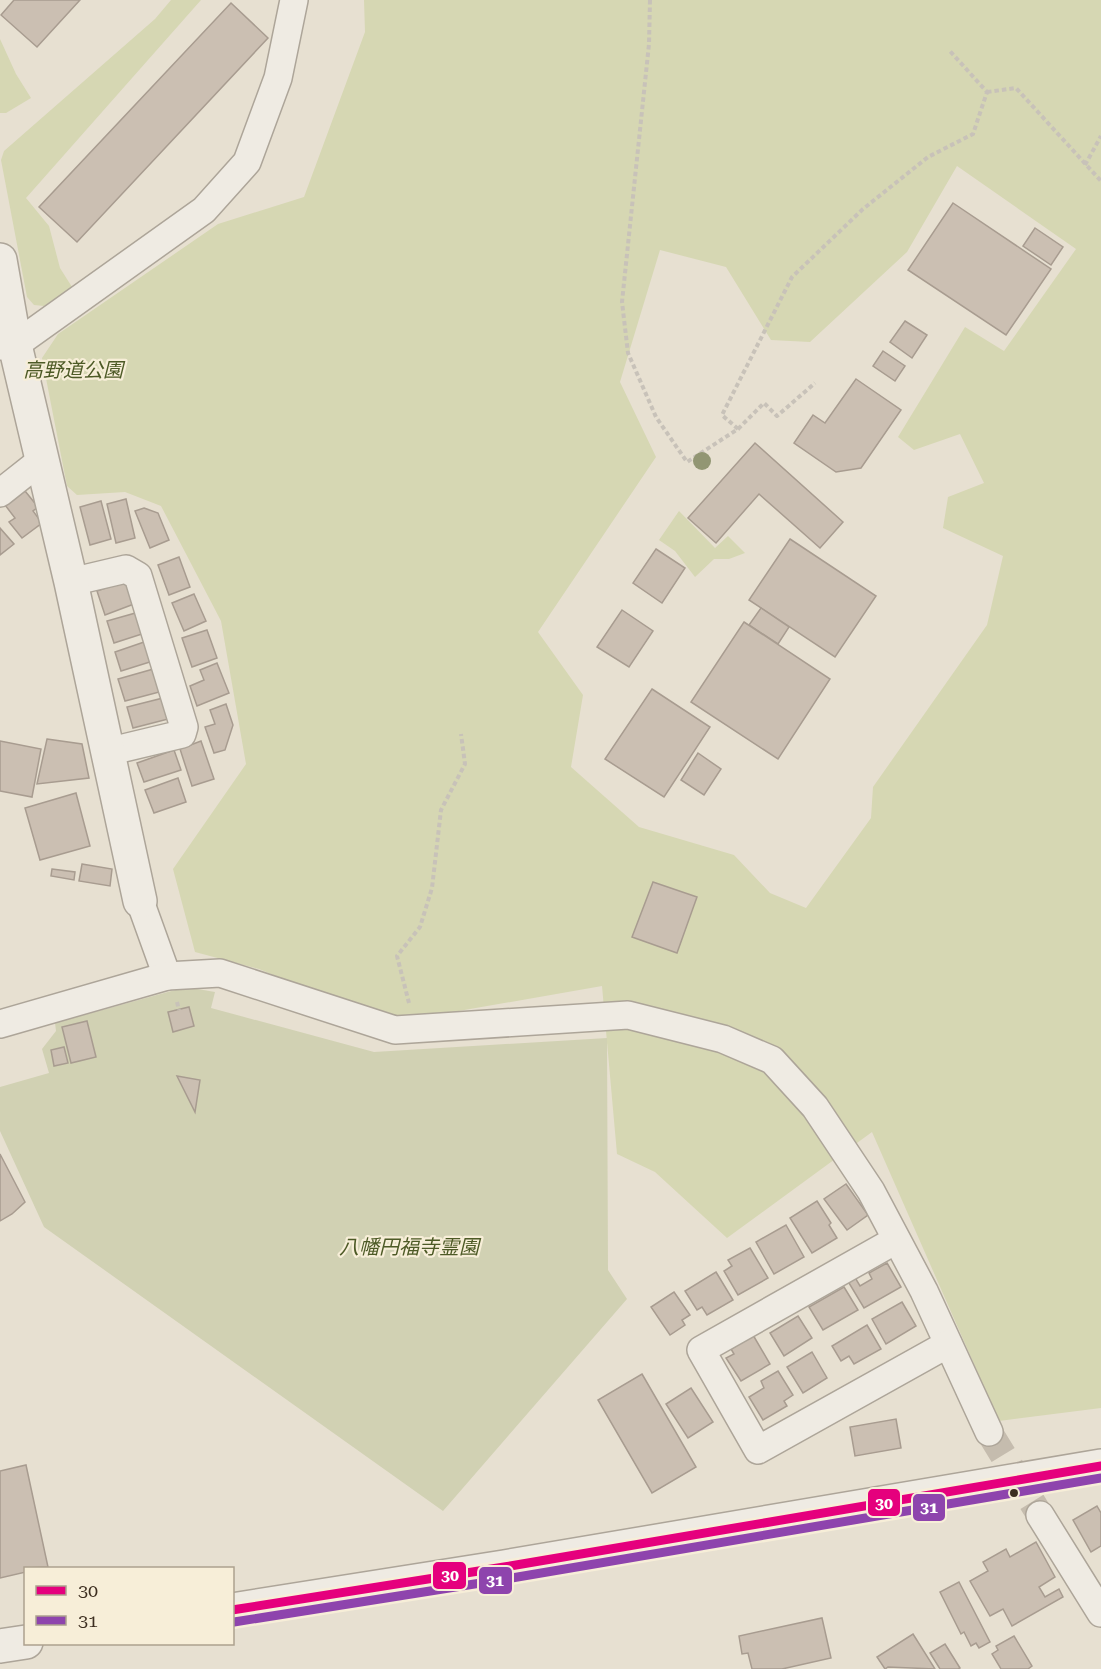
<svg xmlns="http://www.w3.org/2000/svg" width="1101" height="1669" font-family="'Roboto Serif','Noto Sans JP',serif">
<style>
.green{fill:#d6d7b3;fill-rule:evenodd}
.cemetery{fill:#d1d1b3}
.building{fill:#cbbfb2;stroke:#a89c90;stroke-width:1.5}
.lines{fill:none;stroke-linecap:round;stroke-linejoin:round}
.minor-tunnel{stroke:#c5bcae;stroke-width:27;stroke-dasharray:27 14;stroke-linecap:butt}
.minor-casing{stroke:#ada599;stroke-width:30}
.tertiary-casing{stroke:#ada599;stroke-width:36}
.path{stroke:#c8c2b9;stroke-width:4;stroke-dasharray:4.5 3;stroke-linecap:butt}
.minor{stroke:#efebe3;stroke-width:27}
.tertiary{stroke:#efebe3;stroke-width:33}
.bus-1-casing{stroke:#f7eed8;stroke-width:14}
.bus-2-casing{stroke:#f7eed8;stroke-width:14}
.bus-1{stroke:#e5007d;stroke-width:9}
.bus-2{stroke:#8e44ad;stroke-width:9}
.tree{fill:#929673}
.bus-dot{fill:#3d2e20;stroke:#f7eed8;stroke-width:2}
.labels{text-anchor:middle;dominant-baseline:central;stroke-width:4.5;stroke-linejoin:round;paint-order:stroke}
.park-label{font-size:20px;font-style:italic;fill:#4d5a26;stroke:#f7eed8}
.line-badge{stroke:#f7eed8;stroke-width:2}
.badge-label{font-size:16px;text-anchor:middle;font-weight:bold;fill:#fff}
</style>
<rect width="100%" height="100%" fill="#e7e0d1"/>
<g class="green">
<path d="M171 0H201L26 198 49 226 60 268 72 287 44 306 34 305 27 297 1 160 4 151 155 19Z"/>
<path d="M364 0H1101V1408L999 1421 872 1132 727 1238 655 1172 617 1154 602 986 390 1023 259 969 195 952 173 869 246 764 221 621 161 506 125 492 77 495 67 486 42 358 58 334 218 224 304 197 365 32ZM957 166 1076 249 1004 351 965 327 898 437 914 450 960 434 984 483 948 497 943 528 1003 556 987 625 873 787 871 818 806 908 770 893 734 855 639 827 571 767 583 695 538 632 656 457 620 382 660 250 726 267 771 340 810 342 907 252Z"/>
<path d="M0 39 16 74 31 98 6 113H0Z"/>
<path d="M679 511 715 548 728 536 745 553 729 559H714L695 577 675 551 659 540Z"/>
</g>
<path class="cemetery" d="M186 987 215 992 211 1008 374 1052 607 1038 608 1270 627 1299 443 1511 44 1227 0 1131V1087L49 1073 42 1049 56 1031 55 1023Z"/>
<g class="building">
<path d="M14 0H80L37 47 1 15Z"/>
<path d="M231 3 268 38 77 242 39 207Z"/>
<path d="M953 203 1051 269 1006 335 908 270Z"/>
<path d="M1035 228 1063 247 1051 265 1023 246Z"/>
<path d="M905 321 927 335 912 358 890 342Z"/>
<path d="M883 351 905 366 895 381 873 366Z"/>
<path d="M856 379 901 410 861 468 836 472 794 443 813 415 825 423Z"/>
<path d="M755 443 843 522 820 548 759 494 716 543 688 518Z"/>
<path d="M25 491 38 507 33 511 42 523 22 538 9 522 15 518 5 505Z"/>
<path d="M126 499 135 538 116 543 107 504Z"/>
<path d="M101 501 111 539 90 545 80 507Z"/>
<path d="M144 508 158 513 169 540 150 548 135 511Z"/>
<path d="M0 528 14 544 0 555Z"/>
<path d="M790 539 876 596 835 657 749 600Z"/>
<path d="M656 549 685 568 662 603 633 583Z"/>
<path d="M179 557 190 587 169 595 158 565Z"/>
<path d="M126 581 134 604 105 615 97 591Z"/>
<path d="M194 594 206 621 184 631 172 603Z"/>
<path d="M761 608 789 627 778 644 749 625Z"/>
<path d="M622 610 653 631 629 667 597 647Z"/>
<path d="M139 612 145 633 114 643 107 621Z"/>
<path d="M744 622 830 679 778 759 691 702Z"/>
<path d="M207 630 217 658 192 667 182 638Z"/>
<path d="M147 641 153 661 121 671 115 652Z"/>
<path d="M217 663 229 693 197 706 190 686 204 680 200 670Z"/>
<path d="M157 668 163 691 125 701 118 679Z"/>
<path d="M652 689 710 727 664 797 605 759Z"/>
<path d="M167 697 172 718 133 728 127 707Z"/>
<path d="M226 704 233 725 225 750 214 753 205 727 215 724 210 710Z"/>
<path d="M47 739 82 744 89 778 37 784Z"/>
<path d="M0 741 41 749 32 797 0 791Z"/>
<path d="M201 741 214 779 192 786 180 749Z"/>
<path d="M174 750 181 770 144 782 137 763Z"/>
<path d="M698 753 721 769 704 795 681 780Z"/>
<path d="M178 778 186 802 154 813 145 790Z"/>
<path d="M76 793 90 846 40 860 25 808Z"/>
<path d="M82 864 112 869 110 886 79 881Z"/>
<path d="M52 869 75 872 74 880 51 876Z"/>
<path d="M653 882 697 897 677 953 632 937Z"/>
<path d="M189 1007 194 1026 173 1032 168 1012Z"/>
<path d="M87 1021 96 1057 71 1063 62 1027Z"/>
<path d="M64 1047 68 1063 54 1066 51 1050Z"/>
<path d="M177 1076 200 1080 195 1112Z"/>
<path d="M0 1154 25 1202 12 1214 0 1221Z"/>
<path d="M846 1184 868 1215 847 1230 824 1199Z"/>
<path d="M817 1201 831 1223 829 1225 837 1238 812 1253 790 1218Z"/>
<path d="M786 1225 804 1257 774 1274 756 1242Z"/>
<path d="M750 1248 768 1278 738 1295 724 1271 732 1266 728 1260Z"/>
<path d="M887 1263 901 1287 864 1308 846 1278 853 1274 860 1286 872 1279 869 1273Z"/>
<path d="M716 1272 733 1300 707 1315 702 1307 697 1310 685 1291Z"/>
<path d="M844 1287 858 1310 823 1330 809 1307Z"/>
<path d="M674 1292 690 1315 682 1320 685 1325 670 1335 651 1307Z"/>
<path d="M902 1302 916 1326 886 1344 872 1319Z"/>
<path d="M798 1316 812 1338 784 1356 770 1333Z"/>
<path d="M867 1325 881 1349 854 1364 849 1356 841 1361 832 1346Z"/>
<path d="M753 1335 770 1364 741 1381 726 1358 734 1354 731 1349Z"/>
<path d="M812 1352 827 1378 803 1393 787 1367Z"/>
<path d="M778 1371 793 1395 784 1401 787 1406 763 1420 749 1397 764 1388 761 1381Z"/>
<path d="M642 1374 696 1467 652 1493 598 1400Z"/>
<path d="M691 1388 713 1422 688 1438 666 1404Z"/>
<path d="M896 1419 901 1448 855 1456 850 1427Z"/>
<path d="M26 1465 48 1567 26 1568V1572L0 1578V1471Z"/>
<path d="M1097 1506 1101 1513V1546L1091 1552 1073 1520Z"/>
<path d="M1036 1542 1055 1577 1039 1587 1045 1597 1059 1589 1063 1597 1012 1626 1003 1609 990 1616 970 1581 988 1571 983 1562 1006 1549 1010 1557Z"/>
<path d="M959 1582 990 1642 979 1648 976 1643 971 1646 964 1632 961 1634 940 1592Z"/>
<path d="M822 1618 831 1658 782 1669H752L748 1653 742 1654 739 1636Z"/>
<path d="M913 1634 935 1669 888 1667 885 1669 877 1657Z"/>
<path d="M1014 1636 1032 1666 1028 1669H1001L992 1654 998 1650 996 1646Z"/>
<path d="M945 1644 960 1668 958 1669H940L930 1653Z"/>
</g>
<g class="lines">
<path class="minor-tunnel" d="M989 1432 1040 1515"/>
<defs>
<g id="minor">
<path d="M0 346 15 345 204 210 247 162 278 78 294 0"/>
<path d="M0 493 43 459"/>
<path d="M71 582 126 569 138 576 184 727 182 734 107 752"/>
<path d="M140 901 167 976"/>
<path d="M0 1024 167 976 220 973 395 1030 628 1015 723 1039 772 1060 815 1107 871 1191 924 1291 989 1432"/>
<path d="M896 1240 701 1350 758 1450 948 1344"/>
<path d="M1040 1515 1101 1613"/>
</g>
<g id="tertiary">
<path d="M0 260 15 345 71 582 140 901"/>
<path d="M232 1610 504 1567 1101 1466"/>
<path d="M0 1646 26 1642"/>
</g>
</defs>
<use href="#minor" class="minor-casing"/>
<use href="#tertiary" class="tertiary-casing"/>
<g class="path">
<path d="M650 0 649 44 622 302 628 353 656 417 687 462 738 429 722 415 792 277 863 209 928 157 973 134 987 92 949 50"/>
<path d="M987 92 1016 88 1101 181"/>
<path d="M1085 165 1101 136"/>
<path d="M738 429 764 403 777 416 815 383"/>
<path d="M177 1002 179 1010"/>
<path d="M409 1003 397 956 420 927 432 888 441 810 465 764 461 734"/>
</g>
<use href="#minor" class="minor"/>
<use href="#tertiary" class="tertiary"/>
<defs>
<path id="bus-1" d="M232 1610 504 1567 1101 1466"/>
<path id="bus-2" d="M234 1622 506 1579 1101 1478"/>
</defs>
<use href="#bus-1" class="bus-1-casing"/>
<use href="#bus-2" class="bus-2-casing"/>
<use href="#bus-1" class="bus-1"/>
<use href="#bus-2" class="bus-2"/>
</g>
<circle class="tree" cx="702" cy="461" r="9"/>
<circle class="bus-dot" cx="1014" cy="1493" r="5"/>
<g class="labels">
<g class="park-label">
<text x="73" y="370">高野道公園</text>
<text x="409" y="1247">八幡円福寺霊園</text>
</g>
</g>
<g class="line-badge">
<rect x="867" y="1488" width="34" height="29" rx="6" fill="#e5007d"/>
<rect x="912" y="1493" width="34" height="29" rx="6" fill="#8e44ad"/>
<rect x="432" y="1561" width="35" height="29" rx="6" fill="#e5007d"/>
<rect x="478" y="1566" width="35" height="29" rx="6" fill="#8e44ad"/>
</g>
<g class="badge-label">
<text x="884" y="1509">30</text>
<text x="929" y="1513">31</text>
<text x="450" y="1581">30</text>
<text x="495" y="1586">31</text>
</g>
<rect x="24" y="1567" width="210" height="78" fill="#f7eed8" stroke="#ada18e" stroke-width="1.5"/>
<rect x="36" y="1586" width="30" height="9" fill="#e5007d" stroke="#ada18e" stroke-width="1.5"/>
<text x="78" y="1597" font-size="18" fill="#3d2e20">30</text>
<rect x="36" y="1616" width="30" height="9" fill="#8e44ad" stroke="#ada18e" stroke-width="1.5"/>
<text x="78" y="1627" font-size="18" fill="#3d2e20">31</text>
</svg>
